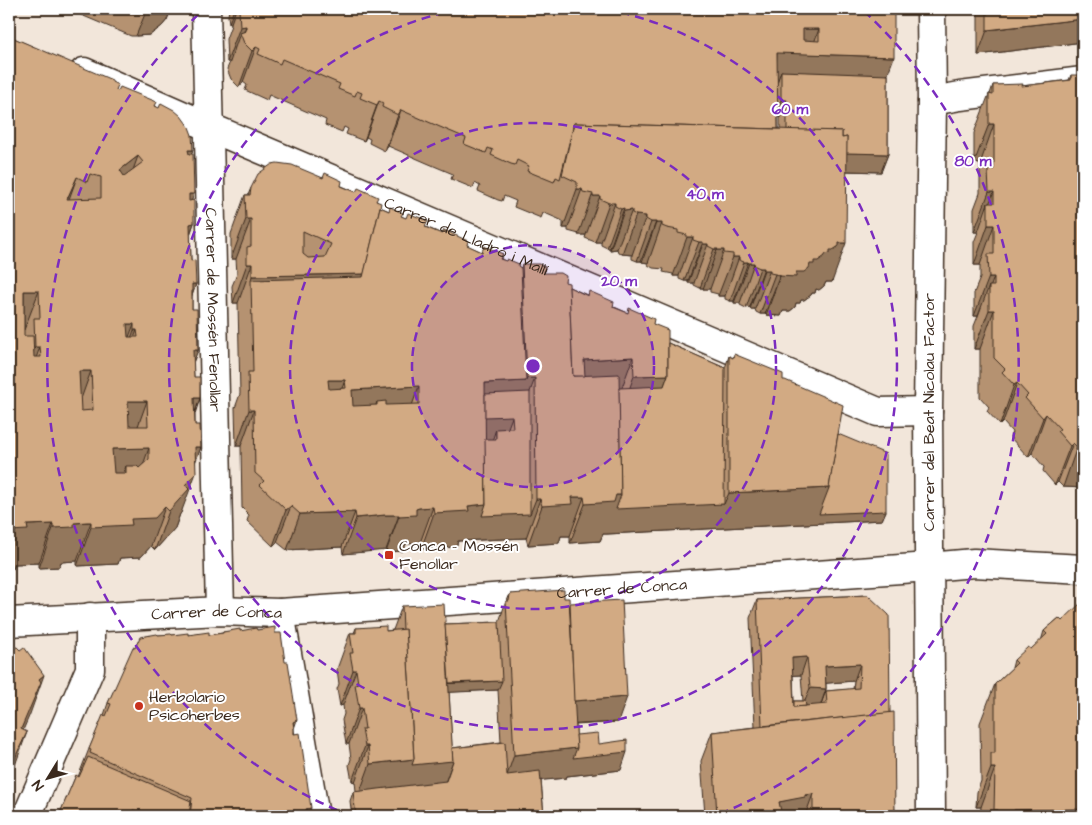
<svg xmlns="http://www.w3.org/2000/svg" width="1092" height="825" font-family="'Architects Daughter',sans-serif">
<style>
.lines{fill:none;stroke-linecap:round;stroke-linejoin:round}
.street-casing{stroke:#3b2a1e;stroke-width:31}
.street{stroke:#fff;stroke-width:28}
.wall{fill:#b59271;stroke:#3b2a1e;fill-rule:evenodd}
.shaded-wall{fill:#93775c;stroke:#3b2a1e}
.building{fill:#d2aa83;stroke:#3b2a1e;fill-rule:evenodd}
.ring{fill:none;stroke:#7b2cbf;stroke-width:2.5;stroke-dasharray:9 6}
.poi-dot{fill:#c8321e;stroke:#fff;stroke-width:2}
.labels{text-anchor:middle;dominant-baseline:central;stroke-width:4;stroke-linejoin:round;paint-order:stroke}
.street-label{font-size:16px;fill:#3b2a1e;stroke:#fff}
.poi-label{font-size:16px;fill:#3b2a1e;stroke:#fff;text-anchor:start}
.centre{fill:#7b2cbf;stroke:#fff;stroke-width:2.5}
.ring-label{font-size:15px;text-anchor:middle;font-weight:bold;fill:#7b2cbf;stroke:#fff;stroke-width:4;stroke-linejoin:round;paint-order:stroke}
</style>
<rect width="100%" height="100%" fill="#f2e6da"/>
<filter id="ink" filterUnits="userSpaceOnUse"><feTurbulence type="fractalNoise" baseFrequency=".02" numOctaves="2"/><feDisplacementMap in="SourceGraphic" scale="10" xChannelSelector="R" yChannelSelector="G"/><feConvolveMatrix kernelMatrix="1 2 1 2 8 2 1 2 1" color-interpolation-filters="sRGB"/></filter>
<g filter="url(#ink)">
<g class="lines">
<defs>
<g id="street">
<path id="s1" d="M206 9 220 611"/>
<path d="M931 9 932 101 928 411 931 816"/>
<path id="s2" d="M84 72 209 127 878 412 928 411"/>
<path d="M932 101 960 96 1083 81"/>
<path d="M280 613 315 816"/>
<path id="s3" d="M9 622 220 611 280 613 929 567 974 563 1083 569"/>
<path d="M27 816 90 669V617"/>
</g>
</defs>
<use href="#street" class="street-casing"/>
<use href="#street" class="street"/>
</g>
<g class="wall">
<path d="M67 9H171L167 20 162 26 150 35 136 36H131Z"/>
<path d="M229 9H894L888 75V154L881 172 846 171 832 282H826L824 286 819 290 816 289 815 293H812L811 295 804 300H801L800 303H796L795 307 790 311H783L781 316 766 315 765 314H760L756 312 755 309H750V307L746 308 740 305V303H734V301H730L725 299V296H718V294L710 292V289H703L704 288H700L694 285V283H688V281H684L679 279V276H673V274L663 272 664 269 653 268 648 265V263L642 262 641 261H637L632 259V255L622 254 618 252 617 249 610 250V248H607L601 245V242H595L585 238 586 235H578L579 234 568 231V228H563V221L547 214 543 213 541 218 514 207 516 201 504 196 502 201 498 200 478 191 480 186 475 183 473 188 451 179 453 174 427 163 388 146 385 151 369 143 370 139 366 137 364 141 346 134 348 129 344 127 342 132 325 125 326 120 269 95 267 100 245 90 247 85 243 82 239 87 231 79 227 69 230 62H227L226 39 231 25V23H229L228 16ZM778 117H780V129H778Z"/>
<path d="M978 9H1083V42L978 55Z"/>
<path d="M9 36 112 82 116 90 156 106 191 154V201L194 223 190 235 191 261 196 284 192 296V309L198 350 193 362 194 377 200 398 195 414V425L201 447 195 462 181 513 180 514 175 528 155 550 151 546 141 557 120 558 118 564 77 566V561H73L61 562 59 567 39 568V563L15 564 13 569Z"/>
<path d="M1071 75 1083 488 1063 487 1058 482 1055 485 1043 471 1044 467 1032 453 1028 457 1010 437 1012 432 1003 422 1000 425 987 411 989 407 980 397V349H974V326L978 316H974V293L980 278V265H974V242L978 232H974V209L980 193V164L974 163V133L989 94H990L993 85 1022 86 1069 80Z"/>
<path d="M323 178 377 201 380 207 426 227 482 252 503 254 501 259 521 268 522 264 565 282 569 287 653 324 668 343 725 368 729 356 783 380 838 434 886 511 882 520 607 534H603L600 541 570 543V536H561L559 543 528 545 526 538 458 541 456 547 421 549 420 543 406 544 403 551 386 552V550L372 551 343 554 342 547 287 550 277 542 273 546 247 521 249 515 242 508 241 446H236L235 408 240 394 238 303H233L232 286 237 274 236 259H231V234L245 195H248L251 188Z"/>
<path d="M510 594 564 598 570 603 618 722 576 725V735L599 744 621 770 567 776 566 778 541 780 544 816H352L350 801 353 792 356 791 355 782 352 781 349 765 351 759 349 744H346L342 720 344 714 343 705 340 706 337 689 339 684 337 669 350 633H354L356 628 386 631 393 630 402 606 445 624 499 622 506 601H507ZM498 690 501 742 452 748 449 692Z"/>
<path d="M868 595 890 713 895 816H705L701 761 712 732 755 727 750 618 757 600ZM793 675H801L803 701H794ZM854 681 853 689 826 691 821 704 826 689V683Z"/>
<path d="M1059 618 1083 816H980L981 807H976L977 792 981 781 980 723 995 684 1012 668 1014 660 1031 649 1041 641 1044 631Z"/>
<path d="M257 630 275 633 294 730 308 816H59L76 775 78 777 89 749 104 715 108 703 135 648 158 635H209L223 633V632Z"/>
</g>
<g class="shaded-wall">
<path d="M147 9H171L167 20 162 26 150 35 136 36Z"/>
<path d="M234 9H236L231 23H229Z"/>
<path d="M1083 19V42L978 55 987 30Z"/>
<path d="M246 26 242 37 240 33 230 62H227L240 27Z"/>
<path d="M803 29H819L810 54 894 57 881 92 781 71 775 89 777 53Z"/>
<path d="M256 47 243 82 239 87 252 51Z"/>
<path d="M781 100H787L780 117H774Z"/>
<path d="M379 101 366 137 364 141 377 105Z"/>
<path d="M401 110 388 146 385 151 398 115Z"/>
<path d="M989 124H994L980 164 974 163Z"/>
<path d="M188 150H193L178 189Z"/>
<path d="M787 151 888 154 881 172 780 169Z"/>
<path d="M138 156 124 196 120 170Z"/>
<path d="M77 177 63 216 67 199Z"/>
<path d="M577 189H582L568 228H563Z"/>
<path d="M989 192H994L988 207V203L978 232H974Z"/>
<path d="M189 194H194L180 233Z"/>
<path d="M592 196H600L586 235H578Z"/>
<path d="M609 203H615L601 242H595Z"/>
<path d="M624 208 610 248H607L621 209Z"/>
<path d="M632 210 617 249 610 250 624 211Z"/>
<path d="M636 215 646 216 632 255 622 254Z"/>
<path d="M246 219H251L236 259H231Z"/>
<path d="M651 222H656L641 261H637Z"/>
<path d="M194 223 180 262 190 224Z"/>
<path d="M656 223H662L648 263 642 262Z"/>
<path d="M988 225H994L980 265H974Z"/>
<path d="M687 237H693L679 276H673Z"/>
<path d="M699 242H703L688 281H684Z"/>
<path d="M839 243H846L832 282H826L824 286 819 290 816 289 815 293H812L811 295 804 300H801L800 303H796L795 307 790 311H783L781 316 766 315 780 276 796 272 814 261Z"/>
<path d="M703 244H708L694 283H688Z"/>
<path d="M714 249H718L704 288H700Z"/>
<path d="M717 250H724L710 289H703Z"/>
<path d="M733 257H739L725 296H718Z"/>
<path d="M744 262H748L734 301H730Z"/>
<path d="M749 263H754L740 303H734Z"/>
<path d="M247 264H252L238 303H233Z"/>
<path d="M760 268H764L750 307 746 308Z"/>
<path d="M764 270H770L755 309H750Z"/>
<path d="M364 274 350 313 251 280 252 276Z"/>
<path d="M775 274 780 275 765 314H760Z"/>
<path d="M989 277H994L989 291V286L978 316H974Z"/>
<path d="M192 284H196L182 323Z"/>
<path d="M24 291H39L24 330Z"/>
<path d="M989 310H994L980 349H974Z"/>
<path d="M127 324H134L119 363Z"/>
<path d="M134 330H137L123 369H120Z"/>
<path d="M35 347H40L26 386H21Z"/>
<path d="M193 350H198L183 389Z"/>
<path d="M633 357 620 393 579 395 584 360Z"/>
<path d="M79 371H91L77 410Z"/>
<path d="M668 375 655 411 621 412 634 376Z"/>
<path d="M527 378H535L521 417H512L503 441 496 439V429L492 441H481L485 383 526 381Z"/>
<path d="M328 380H345L332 416H315Z"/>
<path d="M1017 383 1003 422 1000 425 1014 385Z"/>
<path d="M419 386 406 422 377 405V402L369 424 339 426 352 390Z"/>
<path d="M194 398H200L186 437Z"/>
<path d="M128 401H147L133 440 114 441Z"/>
<path d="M249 410H254L241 446H236Z"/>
<path d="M1046 414 1032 453 1028 457 1043 418Z"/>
<path d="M1073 443 1058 482 1055 485 1070 446Z"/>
<path d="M195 447H201L188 482 196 473 181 513 180 514 175 528 155 550 169 511Z"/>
<path d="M1077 447 1083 448V488L1063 487Z"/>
<path d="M149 448 135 488 126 473V466L118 488H98L112 449Z"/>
<path d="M829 488 886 511 882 520 607 534H603L600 541 570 543 585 504 616 495H621L724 504 729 493Z"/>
<path d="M572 497H584L570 536H561L559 543 528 545 542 506Z"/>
<path d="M536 499H540L526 538 458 541 456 547 421 549 434 513 468 506 486 504 530 514Z"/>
<path d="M291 506 277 542 273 546 286 510Z"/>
<path d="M165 507 151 546 141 557 120 558 118 564 77 566 91 527 131 519Z"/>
<path d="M433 507 420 543 406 544 403 551 386 552 399 516 419 508Z"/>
<path d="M355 512 342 547 287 550 300 514Z"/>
<path d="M385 515H399L386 550 343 554 356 518Z"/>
<path d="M91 522 77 561 61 562 59 567 39 568 53 528 74 523Z"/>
<path d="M53 524 39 563 15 564 13 569H9V531L27 525Z"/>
<path d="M807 657 801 675 786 676 792 658Z"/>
<path d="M860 664 854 681 818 684 825 666Z"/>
<path d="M353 670H356L343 705 340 706Z"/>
<path d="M44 675 30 714 9 763 39 679Z"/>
<path d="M502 681 498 690 436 693 440 684Z"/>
<path d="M810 688 826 689 820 707 803 706Z"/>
<path d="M627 697 618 722 564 725 573 701Z"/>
<path d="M359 708H362L349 744H346Z"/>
<path d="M297 720 283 760 293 722Z"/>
<path d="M27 732 13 771 9 780V772L10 768Z"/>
<path d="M365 746H368L355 782 352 781Z"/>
<path d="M577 748 627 752 621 770 567 776 566 778 504 784 514 755Z"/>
<path d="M414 759 453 761 442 791 357 800 370 764Z"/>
<path d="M991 768H995L981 807H976Z"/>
<path d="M813 794 805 816H774L779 802Z"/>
<path d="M311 808 308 816H304L306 809Z"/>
<path d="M1083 809V816H998L999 814 1014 810Z"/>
<path d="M994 810H998L996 816H992Z"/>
</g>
<g class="building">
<path d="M239 9H894V57L777 53 778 129 574 123 560 179 556 177 554 182 527 171 529 166 517 160 515 165 511 164 491 155 493 150 488 148 486 153 464 144 466 138 440 127 401 110 398 115 382 107 383 103 379 101 377 105 360 98 362 93 357 91 355 96 338 89 340 84 282 59 280 64 258 54 260 49 256 47 252 51 244 43 240 33 246 31V26L240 27ZM803 29H819V41L803 40Z"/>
<path d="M987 9H1083V19L987 30Z"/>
<path d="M9 36 112 80V82L118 85 116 90 118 91 120 87 157 102 155 106 159 108 161 103 174 110 181 116 189 127 192 135 193 150H188L189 154H193L194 194H189V201L194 200V223L190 224 191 261 195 260 196 284H192V309H197L198 350H193L194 377H200V398H194L195 425H200L201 447H195L196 473 185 485 189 489 169 511 165 507 155 518 131 519 132 525 91 527V522H87L74 523V527L53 528V524L27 525 28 530 9 531ZM138 156 143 162 124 176 120 170ZM90 174 101 177V198L67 199 77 177 87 182ZM24 291H39L40 318H34L35 347H40L41 357H34L33 336H24ZM127 324H134V330H137L138 337H128ZM79 371H91L93 410 81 411ZM128 401H147L148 426H129ZM149 448V459L139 468 137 466H126V473H114L112 449Z"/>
<path d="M781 71 888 75V154L846 153 847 137 842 138V131L787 130V100H781Z"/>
<path d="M1071 75H1083V448L1077 447 1073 443 1070 446 1057 431 1060 429 1046 414 1043 418 1025 398 1028 395 1017 383 1014 385 1002 372 1005 369 994 358V310H989V286H994V277H989L988 254H994V225H988V203H994V192H989L988 170 994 169V124H989V94L993 95V85L1023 84 1022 86 1071 80Z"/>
<path d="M574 123 842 131V138L847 137 846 243H839V246L833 250H830V253L825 254V256L818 261H814V264H810L809 268 804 272H796V277L780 276V275L770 273V270H764V268H760L755 266 754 263H749L748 262H744L739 260V257H733V254L724 253V250H717L718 249H714L708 246V244H703V242H699L693 240V237H687V235L678 233V230L667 228 662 226V223H656V222H651L646 219V216L636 215 632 213V210L624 211V208L621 209 615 206V203H609L600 199V196H592L593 194 583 192 582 189H577V182L562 175Z"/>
<path d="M277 163 292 165 323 178 325 173 342 181 341 186 356 192 358 188 378 197 376 201 381 203 364 274 252 276V264H247V247L251 246V219H246L245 195H250L251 188 258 174 272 164ZM303 231 331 244 325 257 308 258 303 254Z"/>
<path d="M380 207 389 211 390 207 403 213 401 216 406 218 408 213 428 221 425 227 442 234 444 230 468 241 467 245 482 252 484 246 503 254 500 259 506 261 507 259 519 264 518 266 521 268 526 381 485 383 486 504 468 506 469 511 434 513 433 507 419 508 416 509V515L399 516V515H385L356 518 355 512 300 514 291 506 286 510 260 485 264 481 255 473 254 410H249L248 372H253L251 280 363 277ZM328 380H345L346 388 329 389ZM419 386V404L386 405V401L377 402V405L353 406 352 390Z"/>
<path d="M522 264H539L545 267 544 273H561L566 276 565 282 569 283 573 376 619 374 621 495H616L614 502 585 504 584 497H572L573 504 542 506 540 499H536L535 378H527Z"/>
<path d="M569 287 588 296 589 291 614 302 613 307 628 313 629 308 654 319 653 324 668 330V375L634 376 633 357 584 360 585 376H573Z"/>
<path d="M668 343 725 368 724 504 616 509 621 495 619 388 664 386 668 375Z"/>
<path d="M734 354 783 374V380H785L843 405 829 488 729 493V356L733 358Z"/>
<path d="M530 392V514L482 516 486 504 485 439H496V429L513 428 512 416 485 417V394Z"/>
<path d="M838 434 886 454V511L819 514 829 488Z"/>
<path d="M564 590V598H569L577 748 514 755 506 601H509L510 594Z"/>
<path d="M868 595 889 615 890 713 762 726 757 600ZM807 657 810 688 826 689 825 666 860 664 859 688 826 691 827 704 794 707 792 658Z"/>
<path d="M622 600 627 697 574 701 570 603Z"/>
<path d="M1083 601V809L1014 810V814H999L998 810H994L995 768H991V753H995V684L1017 663 1014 660 1028 647 1031 649 1047 634 1044 631 1059 618 1062 621Z"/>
<path d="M444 604 453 761 412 765 414 759 406 629 403 630 402 606Z"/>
<path d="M499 622 502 681 449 683 445 624Z"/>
<path d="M386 626V631L406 629 414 759 370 764 368 746H365L362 729H365L362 708H359L355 684 358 683 356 670H353L350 653H353L350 633H356V628Z"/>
<path d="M275 627V633H281L285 662H288L297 720 293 722 294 729V734L300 733 311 808 306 809 307 816H190L192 798 90 753 91 750 89 749 103 715 106 716 111 704 108 703 133 647 135 648 140 637 157 634 158 635 171 634 172 635 188 633V635L209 632V635L223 633V632L240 629V631L256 628 257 630Z"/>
<path d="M17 647 20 650 24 647 44 675 39 679 41 682 21 729 27 732 10 768 9 767V648Z"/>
<path d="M794 701H805L806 706 794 707Z"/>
<path d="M894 712 895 816H802L813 814V794L805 795V797L779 802 782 816H717L712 732Z"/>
<path d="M598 733 599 744 627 740V752L573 758 577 748 576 735Z"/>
<path d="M505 742 507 775 540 771 544 816H356L353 792 446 781 453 761 452 748Z"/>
<path d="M88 757 191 801 189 816H135L137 811 133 810 131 816H62L63 815 60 813 76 775 79 777Z"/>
</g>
</g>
<circle cx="533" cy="366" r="121" fill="#7b2cbf" fill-opacity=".12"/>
<g class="ring">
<circle cx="533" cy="366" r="121"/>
<circle cx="533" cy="366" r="243"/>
<path d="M606 9A364 364 0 1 1 460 9"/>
<path d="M351 816A485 485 0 0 1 202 11M864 11A485 485 0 0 1 715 816"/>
</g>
<g class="poi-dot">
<rect x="384" y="550" width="10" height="10" rx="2.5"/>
<circle cx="139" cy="706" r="5"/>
</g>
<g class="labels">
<g class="street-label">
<text stroke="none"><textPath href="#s2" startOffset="416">Carrer de Lladró i Mallí</textPath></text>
<text stroke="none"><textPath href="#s1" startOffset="301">Carrer de Mossén Fenollar</textPath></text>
<text transform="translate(929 412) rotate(-90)">Carrer del Beat Nicolau Factor</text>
<text stroke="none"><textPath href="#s3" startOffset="614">Carrer de Conca</textPath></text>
<text stroke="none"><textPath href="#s3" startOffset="208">Carrer de Conca</textPath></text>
</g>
<g class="poi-label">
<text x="399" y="546">Conca - Mossén<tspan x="399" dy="18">Fenollar</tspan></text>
<text x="149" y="697">Herbolario<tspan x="149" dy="18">Psicoherbes</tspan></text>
</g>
</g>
<circle cx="533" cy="366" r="8" class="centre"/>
<g class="ring-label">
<text x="790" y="114">60 m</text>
<text x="973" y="166">80 m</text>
<text x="705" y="199">40 m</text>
<text x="619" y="286">20 m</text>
</g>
<rect width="1092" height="825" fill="none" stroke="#fff" stroke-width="30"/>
<rect x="15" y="15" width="1062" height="795" fill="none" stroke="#3b2a1e" stroke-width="2" filter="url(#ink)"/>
<g transform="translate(48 778) rotate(233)" stroke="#ffffff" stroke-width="4" paint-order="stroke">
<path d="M0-4L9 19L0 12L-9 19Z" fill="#3b2a1e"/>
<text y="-8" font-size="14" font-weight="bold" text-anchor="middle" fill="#3b2a1e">N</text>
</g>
</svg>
